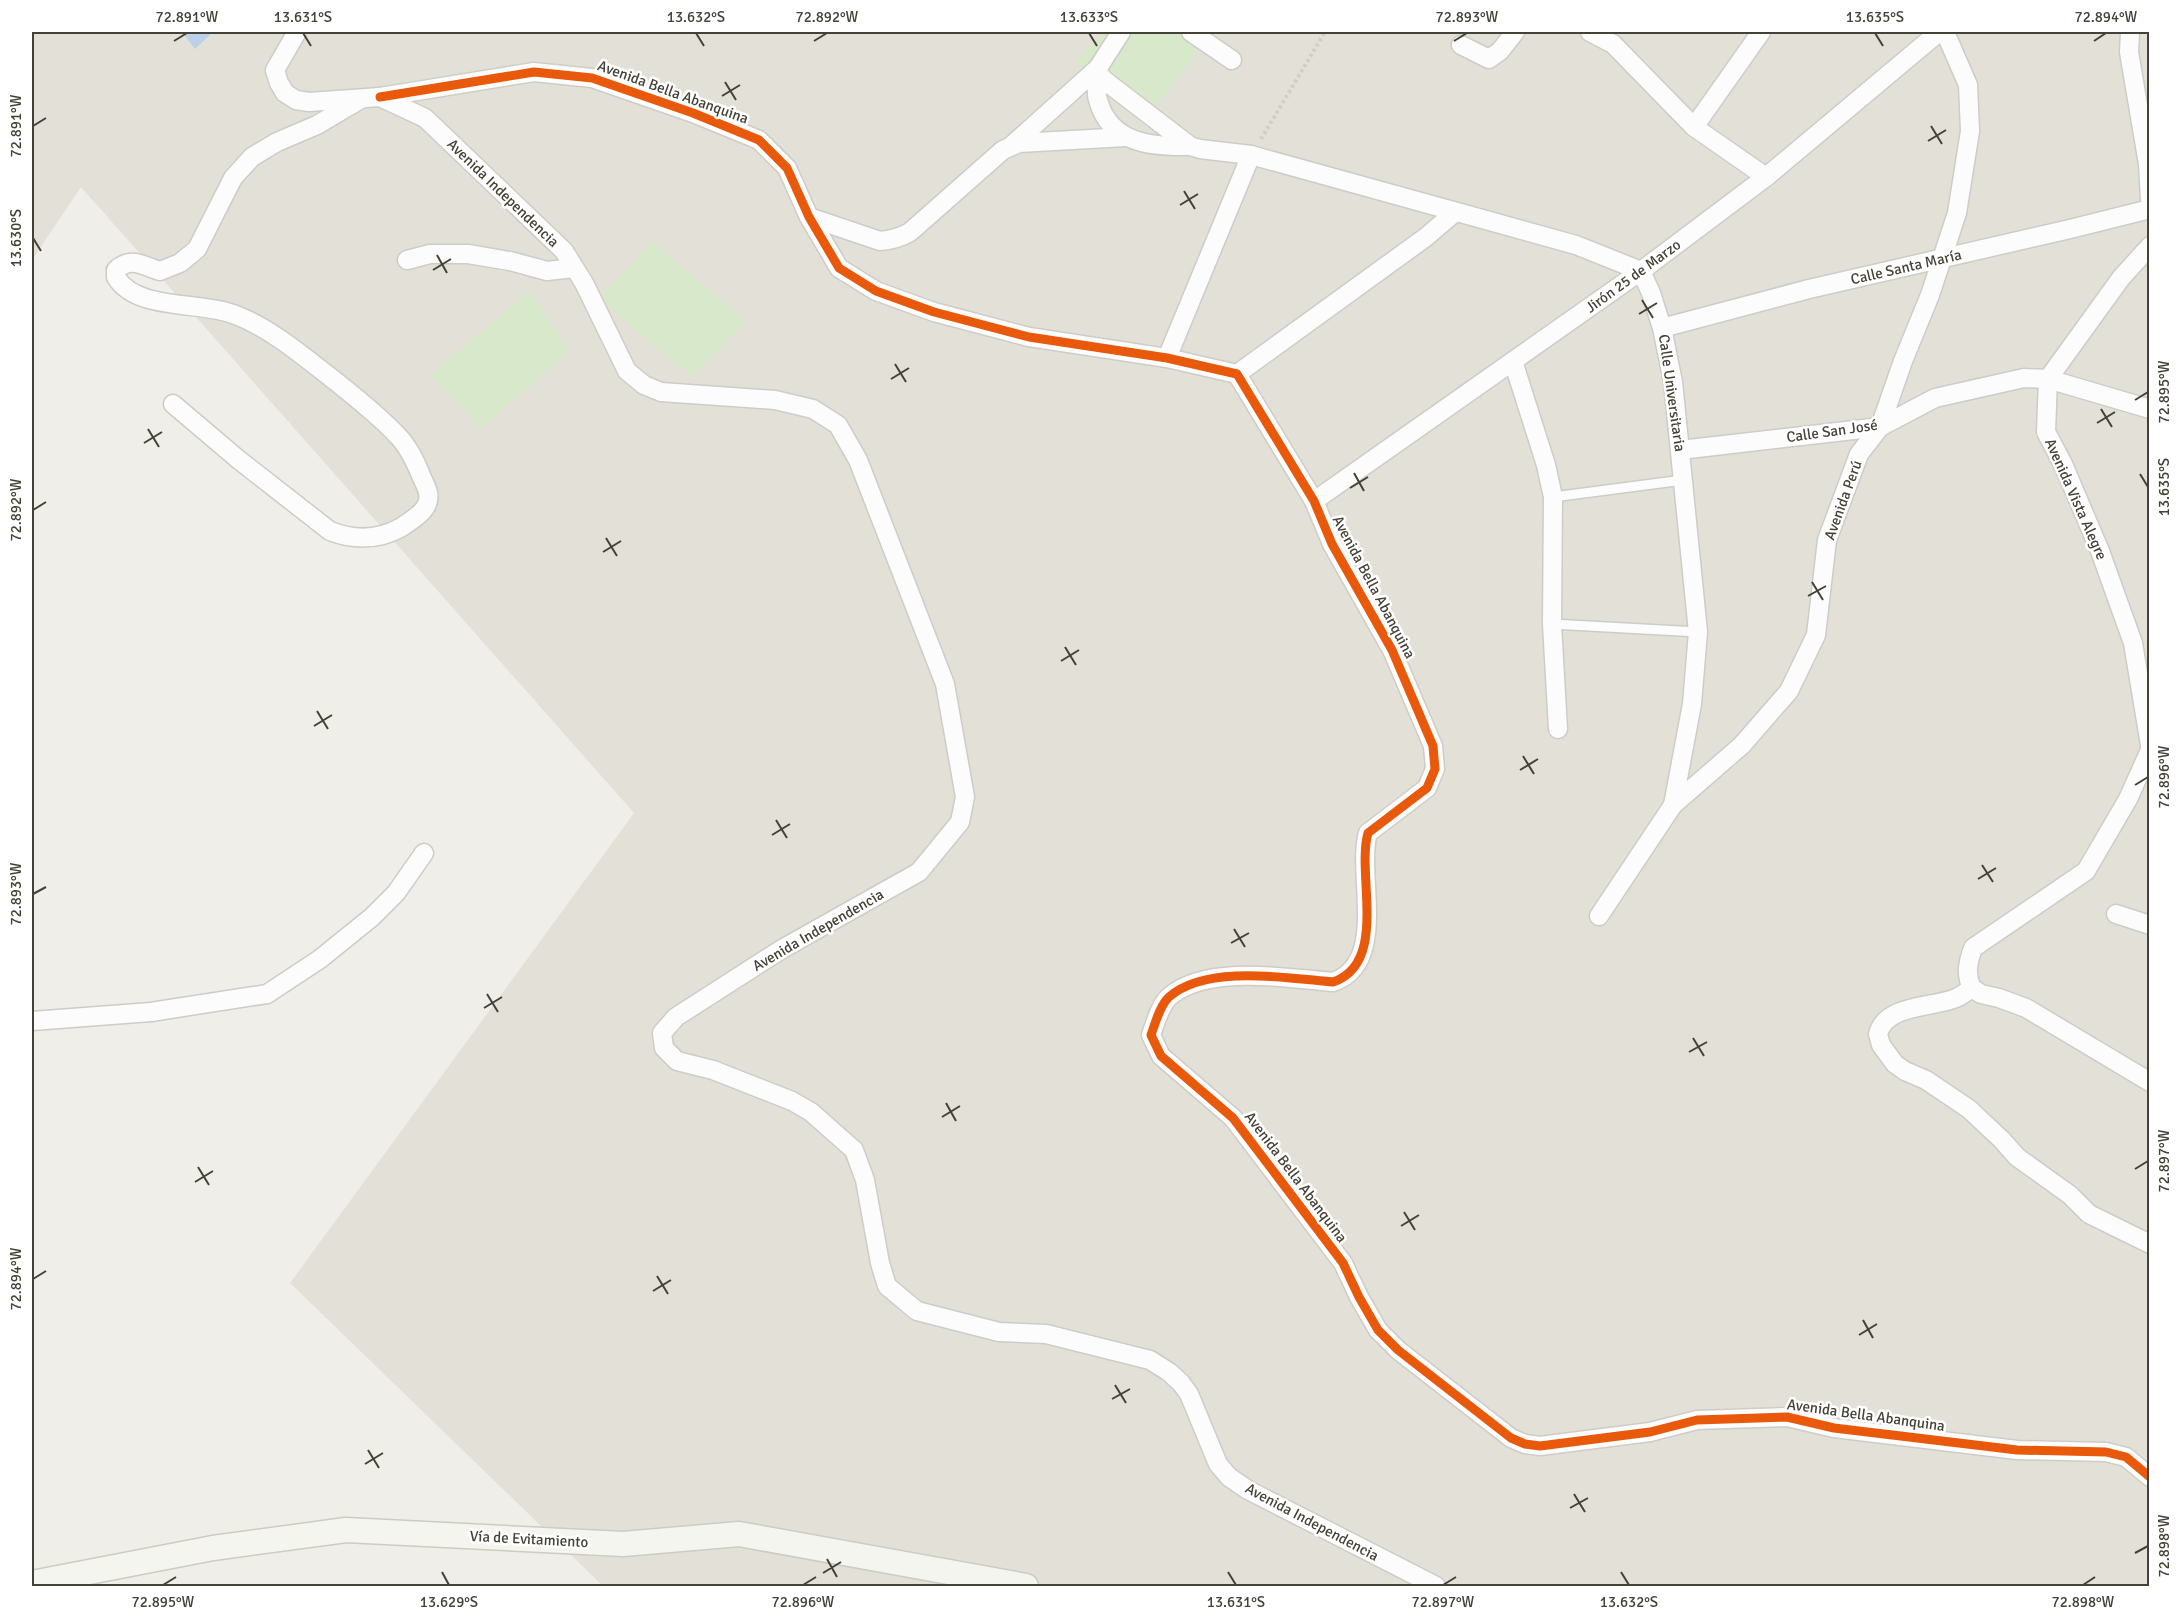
<svg xmlns="http://www.w3.org/2000/svg" width="2181" height="1618" font-family="Signika,sans-serif">
<style>
.residential{fill:#e3e1d7}
.green{fill:#d8e8cb}
.water{fill:#bcd0ea}
.lines{fill:none;stroke-linecap:round;stroke-linejoin:round}
.lane-casing{stroke:#cdccc7;stroke-width:12}
.street-casing{stroke:#cdccc7;stroke-width:21}
.secondary-casing{stroke:#ceccc0;stroke-width:27}
.path{stroke:#d0cecb;stroke-width:4;stroke-dasharray:3 3;stroke-linecap:butt}
.lane{stroke:#fdfcfc;stroke-width:9}
.street{stroke:#fdfcfc;stroke-width:18}
.secondary{stroke:#f5f5ef;stroke-width:24}
.cycleway-casing{stroke:#fff;stroke-width:13}
.cycleway{stroke:#e8590c;stroke-width:9}
.ticks{fill:none;stroke:#444136;stroke-width:2}
.labels{text-anchor:middle;dominant-baseline:central;stroke-width:5;stroke-linejoin:round;paint-order:stroke}
.street-label{font-size:15px;fill:#444136;stroke:#fff}
.neatline{fill:none;stroke:#444136;stroke-width:2}
.ticks-label{font-size:15px;text-anchor:middle;fill:#444136}
</style>
<rect width="100%" height="100%" fill="#efeee9"/>
<path class="residential" d="M32 32H2149V1586H603L290 1283 634 813 81 187 32 260Z"/>
<g class="green">
<path d="M1103 32H1212L1149 116 1074 63Z"/>
<path d="M652 241 746 321 692 378 599 299Z"/>
<path d="M530 290 569 352 480 429 431 374Z"/>
</g>
<path class="water" d="M182 32H213L195 49Z"/>
<g class="lines">
<defs>
<g id="lane">
<path d="M1553 497 1683 480"/>
<path d="M1552 624 1698 632"/>
</g>
<g id="street">
<path d="M297 32 275 70 279 83 285 93 296 100 309 102 380 97 425 118 564 251 584 283 627 371 644 385 661 392 775 400 813 409 838 425 858 460 945 684 965 797 960 822 919 872 782 949 676 1017 662 1033 664 1048 677 1061 713 1070 792 1101 811 1112 854 1150 865 1180 880 1263 887 1286 917 1311 999 1332 1046 1334 1150 1360 1169 1372 1181 1383 1189 1394 1218 1464 1229 1477 1248 1490 1436 1586"/>
<path d="M1121 32 1098 68 1099 74 1104 80 1190 146 1200 149 1251 155 1576 245 1641 271 1651 293 1662 328 1673 382 1698 632 1692 704 1673 805"/>
<path d="M1191 32 1232 60"/>
<path d="M1590 32 1613 44 1694 127 1766 177"/>
<path d="M2130 32 2129 52 2148 164 2150 200"/>
<path d="M1461 45 1489 59 1500 51 1515 32"/>
<path d="M380 97 534 72 592 78 693 113 759 140 787 168 809 217 839 268 876 291 934 312 1029 337 1167 358 1237 374 1314 501 1332 544 1392 650 1433 746 1435 769 1427 788 1368 833C1356 874 1389 963 1333 982 1287 978 1206 964 1169 997 1160 1005 1155 1024 1151 1035L1161 1056 1233 1118 1343 1263 1359 1297 1378 1330 1398 1350 1511 1438 1525 1444 1540 1446 1650 1432 1697 1420 1787 1417 1834 1428 2017 1450 2106 1452 2126 1457 2150 1477"/>
<path d="M1694 127 1761 32"/>
<path d="M1011 146 1098 68C1098 78 1095 91 1098 100 1110 144 1152 147 1190 146"/>
<path d="M809 217 880 241C892 240 900 238 910 232L1003 150 1019 143 1126 137"/>
<path d="M2150 246 2121 278 2048 379 2046 432 2063 464 2100 551 2133 643 2150 745"/>
<path d="M407 260 430 254H468L510 261 547 271 574 268"/>
<path d="M1662 328 1809 289 2070 229 2150 209"/>
<path d="M1167 358 1251 155"/>
<path d="M1513 361 1546 465 1553 497 1552 624 1558 729"/>
<path d="M1237 374 1426 237 1454 213"/>
<path d="M173 404 239 460 330 531C353 540 378 540 400 528 409 522 423 514 427 504 431 495 426 486 422 478 416 463 409 447 397 435 380 417 359 400 339 384 308 360 270 327 233 314 199 301 136 311 116 277V270C131 256 143 266 160 271L180 263 197 249 233 178 252 157 277 142 317 125 361 99"/>
<path d="M1680 450 1880 427 1935 398 2024 378 2048 379 2150 409"/>
<path d="M1314 501 1641 271 1766 177 1939 32"/>
<path d="M2116 914 2150 925"/>
<path d="M1599 916 1673 805 1742 745 1789 691 1816 635 1827 540 1859 454 1880 427 1903 361 1930 295 1957 213 1970 131 1968 85 1945 32"/>
<path d="M1972 988C1967 991 1961 996 1956 998 1932 1008 1886 1004 1878 1034L1881 1045 1895 1064 1905 1071 1926 1080 1969 1109 2002 1140 2017 1157 2070 1195 2089 1214 2150 1244"/>
<path d="M1972 988C1965 974 1968 962 1973 948L2086 871 2128 799 2150 750"/>
<path d="M1972 988 1981 994 1999 998 2026 1008 2150 1082"/>
<path d="M32 1021 151 1012 267 994 320 959 372 917 396 893 424 853"/>
</g>
<path id="secondary" d="M32 1583 213 1548 346 1530 623 1544 739 1534 1026 1586"/>
</defs>
<use href="#lane" class="lane-casing"/>
<use href="#street" class="street-casing"/>
<use href="#secondary" class="secondary-casing"/>
<path class="path" d="M1261 139 1325 32"/>
<use href="#lane" class="lane"/>
<use href="#street" class="street"/>
<use href="#secondary" class="secondary"/>
<defs>
<path id="cycleway" d="M380 97 534 72 592 78 693 113 759 140 787 168 809 217 839 268 876 291 934 312 1029 337 1167 358 1237 374 1314 501 1332 544 1392 650 1433 746 1435 769 1427 788 1368 833C1356 874 1389 963 1333 982 1287 978 1206 964 1169 997 1160 1005 1155 1024 1151 1035L1161 1056 1233 1118 1343 1263 1359 1297 1378 1330 1398 1350 1511 1438 1525 1444 1540 1446 1650 1432 1697 1420 1787 1417 1834 1428 2017 1450 2106 1452 2126 1457 2150 1477"/>
</defs>
<use href="#cycleway" class="cycleway-casing"/>
<use href="#cycleway" class="cycleway"/>
</g>
<path class="ticks" d="M303 33 311 46M696 33 704 46M1089 33 1097 46M1875 33 1883 46M174 41 187 33M814 41 827 33M1454 41 1467 33M2094 41 2106 33M725 82 736 100M722 96 740 85M33 126 46 118M1931 126 1942 144M1928 141 1946 130M1184 191 1195 209M1180 205 1198 194M33 238 41 251M437 255 447 273M433 270 451 259M1642 300 1653 318M1639 314 1657 303M895 364 906 382M891 379 909 368M2135 400 2148 392M2101 409 2112 427M2097 423 2115 412M148 429 159 447M144 443 162 432M1354 473 1364 491M2140 474 2148 487M1350 488 1368 477M33 510 46 502M606 538 617 556M603 552 621 541M1812 582 1823 600M1808 596 1826 586M1065 647 1076 665M1061 661 1079 650M317 711 328 729M314 726 332 715M1523 756 1534 774M1520 770 1538 759M2135 785 2148 777M776 820 787 838M772 835 790 824M1982 865 1993 882M1978 879 1996 868M33 894 46 887M1234 929 1245 947M1231 943 1249 933M487 994 498 1012M484 1008 502 997M1693 1038 1704 1056M1689 1052 1707 1042M946 1103 956 1121M942 1117 960 1106M198 1167 209 1185M2135 1169 2148 1161M195 1182 213 1171M1404 1212 1415 1230M1401 1226 1419 1215M657 1276 668 1294M33 1279 46 1271M653 1291 671 1280M1863 1320 1873 1338M1859 1335 1877 1324M1115 1385 1126 1403M1112 1399 1130 1389M368 1450 379 1468M365 1464 383 1453M1574 1494 1585 1512M1570 1508 1588 1498M2135 1553 2148 1546M827 1559 837 1577M442 1572 449 1585M1228 1572 1236 1585M1621 1572 1629 1585M823 1573 841 1562M163 1585 176 1577M803 1585 816 1577M1443 1585 1456 1577M2083 1585 2095 1577"/>
<g class="labels">
<g class="street-label">
<text transform="translate(673 92) rotate(20)">Avenida Bella Abanquina</text>
<text transform="translate(503 193) rotate(44)">Avenida Independencia</text>
<text transform="translate(1906 267) rotate(-13)">Calle Santa María</text>
<text transform="translate(1633 276) rotate(-36)">Jirón 25 de Marzo</text>
<text transform="translate(1672 393) rotate(82)">Calle Universitaria</text>
<text transform="translate(1832 431) rotate(-8)">Calle San José</text>
<text transform="translate(2076 499) rotate(66)">Avenida Vista Alegre</text>
<text transform="translate(1843 500) rotate(-70)">Avenida Perú</text>
<text transform="translate(1374 587) rotate(62)">Avenida Bella Abanquina</text>
<text transform="translate(818 930) rotate(-30)">Avenida Independencia</text>
<text transform="translate(1296 1177) rotate(53)">Avenida Bella Abanquina</text>
<text transform="translate(1866 1415) rotate(8)">Avenida Bella Abanquina</text>
<text transform="translate(1312 1522) rotate(28)">Avenida Independencia</text>
<text transform="translate(529 1539) rotate(3)">Vía de Evitamiento</text>
</g>
</g>
<rect width="2181" height="1618" fill="none" stroke="#ffffff" stroke-width="66"/>
<rect x="33" y="33" width="2115" height="1552" class="neatline"/>
<g class="ticks-label">
<text x="187" y="22">72.891°W</text>
<text x="303" y="22">13.631°S</text>
<text x="696" y="22">13.632°S</text>
<text x="827" y="22">72.892°W</text>
<text x="1089" y="22">13.633°S</text>
<text x="1467" y="22">72.893°W</text>
<text x="1875" y="22">13.635°S</text>
<text x="2106" y="22">72.894°W</text>
<text transform="translate(16 126) rotate(-90)" y="5">72.891°W</text>
<text transform="translate(16 238) rotate(-90)" y="5">13.630°S</text>
<text transform="translate(2164 392) rotate(-90)" y="5">72.895°W</text>
<text transform="translate(2164 487) rotate(-90)" y="5">13.635°S</text>
<text transform="translate(16 510) rotate(-90)" y="5">72.892°W</text>
<text transform="translate(2164 777) rotate(-90)" y="5">72.896°W</text>
<text transform="translate(16 894) rotate(-90)" y="5">72.893°W</text>
<text transform="translate(2164 1161) rotate(-90)" y="5">72.897°W</text>
<text transform="translate(16 1279) rotate(-90)" y="5">72.894°W</text>
<text transform="translate(2164 1546) rotate(-90)" y="5">72.898°W</text>
<text x="163" y="1607">72.895°W</text>
<text x="449" y="1607">13.629°S</text>
<text x="803" y="1607">72.896°W</text>
<text x="1236" y="1607">13.631°S</text>
<text x="1443" y="1607">72.897°W</text>
<text x="1629" y="1607">13.632°S</text>
<text x="2083" y="1607">72.898°W</text>
</g>
</svg>
